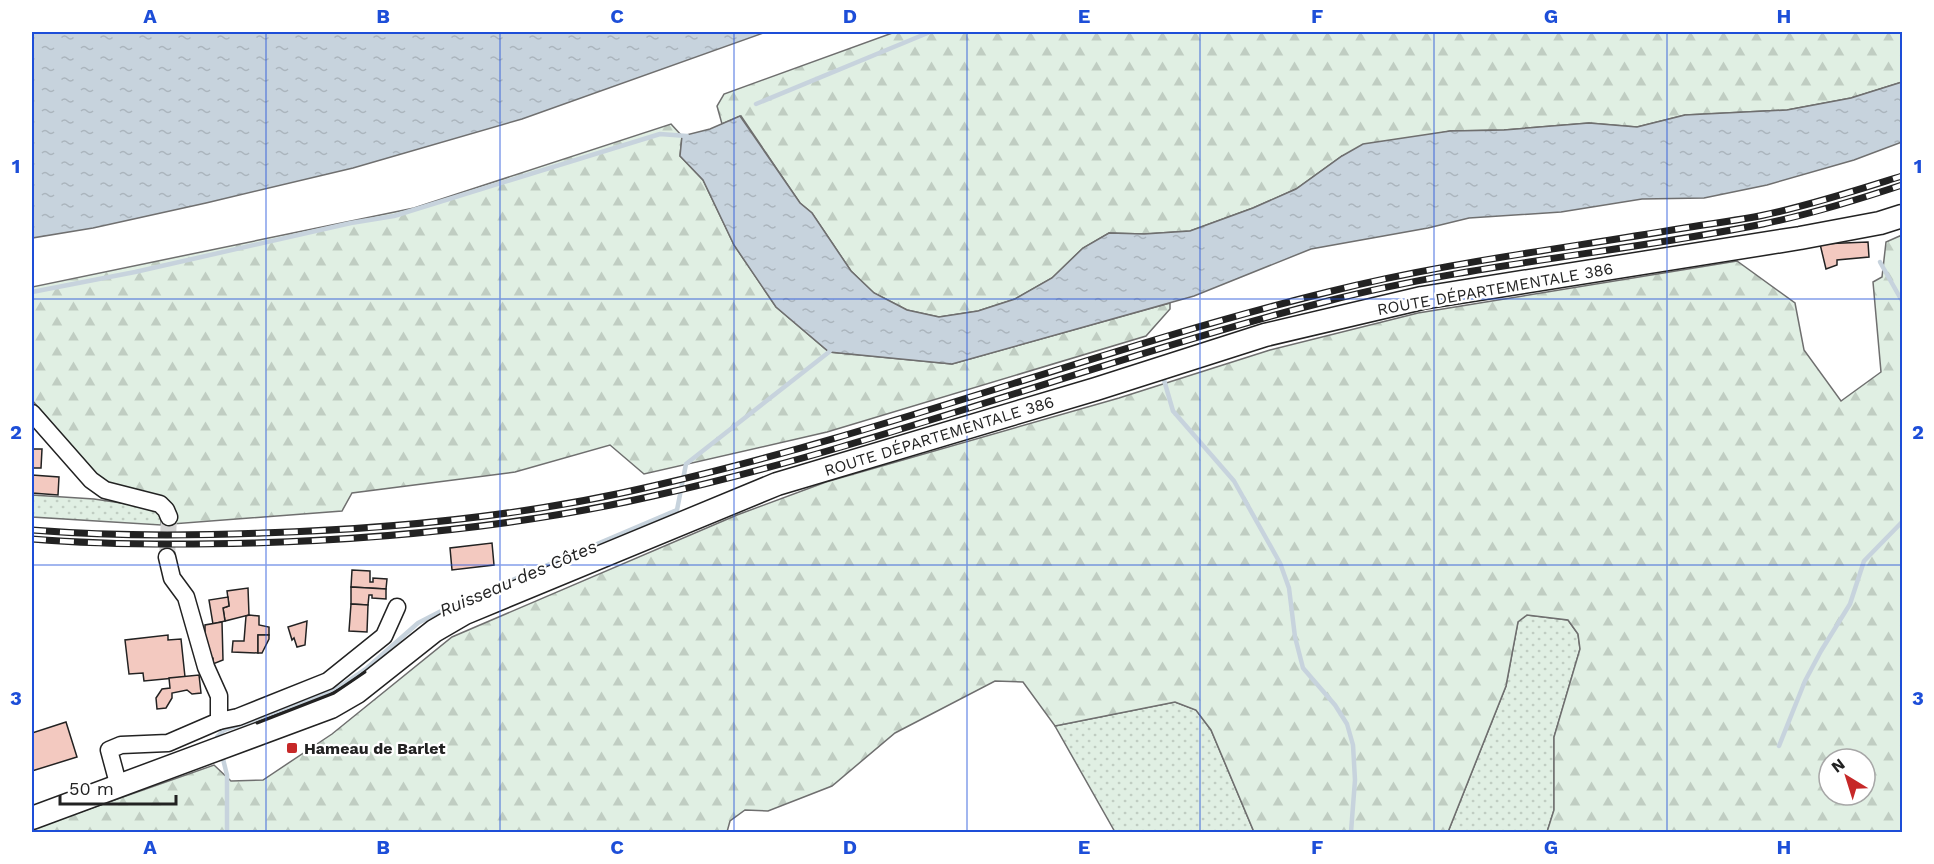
<svg xmlns="http://www.w3.org/2000/svg" width="1934" height="864" font-family="'Work Sans',sans-serif">
<style>
.green{fill:url(#green-dots);stroke:#6f6f6f;stroke-width:1.5}
.forest{fill:url(#forest-firs);stroke:#6f6f6f;stroke-width:1.5;fill-rule:evenodd}
.water{fill:url(#water-ripples);stroke:#6f6f6f;stroke-width:1.5}
.lines{fill:none;stroke-linecap:round;stroke-linejoin:round}
.stream{stroke:#c7d3dd;stroke-width:4.5}
.building{fill:#f3c9c0;stroke:#222;stroke-width:1.5}
.minor-tunnel{stroke:#d3d3d3;stroke-width:16;stroke-dasharray:16 8;stroke-linecap:butt}
.minor-casing{stroke:#222;stroke-width:19}
.major-casing{stroke:#222;stroke-width:25}
.minor{stroke:#fff;stroke-width:16}
.major{stroke:#fff;stroke-width:22}
.rail-casing{stroke:#222;stroke-width:7}
.rail{stroke:#fff;stroke-width:4.5;stroke-dasharray:14;stroke-linecap:butt}
.wall{stroke:#222;stroke-width:3}
.grid{fill:none;stroke:#1d4ed8;stroke-width:1.5;stroke-opacity:0.55}
.poi-dot{fill:#c62828;stroke:#fff;stroke-width:2}
.labels{text-anchor:middle;dominant-baseline:central;stroke-width:4.5;stroke-linejoin:round;paint-order:stroke}
.street-label{font-size:16px;fill:#222;stroke:#fff}
.poi-label{font-size:16px;font-weight:bold;fill:#222;stroke:#fff;text-anchor:start}
.water-label{font-size:18px;font-style:italic;fill:#222;stroke:#fff}
.neatline{fill:none;stroke:#1d4ed8;stroke-width:2}
.grid-label{font-size:20px;text-anchor:middle;font-weight:bold;fill:#1d4ed8}
</style>
<defs>
<pattern id="green-dots" width="8" height="8" patternUnits="userSpaceOnUse" patternTransform="scale(1.5)"><rect width="8" height="8" fill="#e0efe3"/><path d="M2 2h.1M6 6h.1" fill="none" stroke="#c0cdc2" stroke-width="1.8" stroke-linecap="round"/></pattern>
<pattern id="forest-firs" width="22" height="20" patternUnits="userSpaceOnUse" patternTransform="scale(1.5)"><rect width="22" height="20" fill="#e0efe3"/><path d="M5 1l3.5 6h-7zM16 11l3.5 6h-7z" fill="#c0cdc2"/></pattern>
<pattern id="water-ripples" width="26" height="14" patternUnits="userSpaceOnUse" patternTransform="scale(1.5)"><rect width="26" height="14" fill="#c7d3dd"/><path d="M2 4q2-2 4 0t4 0M15 11q2-2 4 0t4 0" fill="none" stroke="#abb5bd"/></pattern>
</defs>
<rect width="100%" height="100%" fill="#fff"/>
<g class="green">
<path d="M32 495 94 499 155 508 161 515V525L32 517Z"/>
<path d="M1527 615 1568 620 1578 634 1580 649 1554 737V810L1547 832H1448L1506 686 1518 621Z"/>
<path d="M1175 702 1196 710 1211 730 1254 832H1115L1055 726Z"/>
</g>
<g class="forest">
<path d="M895 32H1902V82L1851 98 1787 110 1685 115 1637 127 1589 123 1504 130 1450 131 1416 138 1342 156 1296 189 1253 208 1190 231 1144 234 1109 233 1083 248 1052 278 1015 299 978 311 939 317 907 310 874 293 851 271 812 213 800 203 741 116 722 124 717 106 724 94Z"/>
<path d="M671 124 682 136 680 156 703 180 734 245 776 307 829 352 952 364 1170 303V309L1146 336 827 432 644 474 610 445 515 472 352 493 342 511 172 524 169 505 115 488 97 477 32 400V287L414 208Z"/>
<path d="M1902 235V832H1547L1554 810V737L1580 649 1578 634 1568 620 1527 615 1518 622 1506 686 1448 832H1254L1211 730 1196 710 1175 702 1055 726 1023 682 995 681 895 733 832 786 768 811 745 810 730 821 727 832H32V829L214 765 231 781 263 780 332 734 452 637 737 515 826 482 1119 398 1270 350 1418 313 1737 261 1795 303 1804 350 1841 401 1881 372 1873 282 1882 277 1886 242ZM1829 759H1865V795H1829Z"/>
</g>
<g class="water">
<path d="M32 32H766L522 119 353 168 206 203 93 228 32 238Z"/>
<path d="M1902 82V142L1854 160 1767 185 1704 198 1642 199 1561 212 1469 218 1428 228 1311 249 1194 296 952 364 829 352 776 307 734 245 703 180 680 156 682 136 710 129 740 116 800 203 812 213 851 271 874 293 907 310 939 317 978 311 1015 299 1052 278 1083 248 1109 233 1144 234 1190 231 1253 208 1296 189 1342 156 1363 144 1450 131 1504 130 1589 123 1637 127 1685 115 1787 110 1851 98Z"/>
</g>
<g class="lines">
<g class="stream">
<path d="M756 104 930 32"/>
<path d="M1880 262 1902 301"/>
<path d="M32 292 135 272 351 223 394 216 660 134 687 136"/>
<path d="M1164 380 1173 411 1234 481 1280 563 1289 588 1295 637 1303 668 1335 705 1347 724 1353 745 1355 780 1351 832"/>
<path d="M218 741 217 737 224 730 296 705 341 686 367 668 418 623 449 607 677 510 686 464 829 352 832 347"/>
<path d="M1779 746 1805 681 1821 651 1850 604 1864 561 1902 522"/>
<path d="M222 755 227 775V832"/>
</g>
</g>
<g class="building">
<path d="M1868 242 1869 257 1837 260V265L1826 269 1820 244Z"/>
<path d="M32 449H42L41 468H32Z"/>
<path d="M32 475 59 477 58 495 32 493Z"/>
<path d="M492 543 494 565 452 570 450 548Z"/>
<path d="M352 570 370 571V582H373V578L387 579 386 589 351 587Z"/>
<path d="M351 587 386 589V599L372 598V595H369L368 605 351 604Z"/>
<path d="M248 588 249 615 225 621 223 608 229 606 227 591Z"/>
<path d="M228 597 229 606 223 608 225 621 213 624 209 600Z"/>
<path d="M351 604 368 605 367 632 349 631Z"/>
<path d="M249 615 259 616V625L269 627V635H258V653L232 652 233 641H244L246 616Z"/>
<path d="M307 621 305 645 297 647 294 638 292 640 288 627Z"/>
<path d="M222 622 223 660 213 664V658L209 657 205 648V625Z"/>
<path d="M168 635V640L181 639 185 677 144 681 143 673 129 674 125 640Z"/>
<path d="M258 635H269V639L262 653H258Z"/>
<path d="M199 675 201 693 192 694 187 690 172 693V698L166 708 157 709 156 698 162 689 170 688 169 678Z"/>
<path d="M66 722 77 757 32 771V733Z"/>
</g>
<g class="lines">
<path class="minor-tunnel" d="M167 557 169 517"/>
<defs>
<g id="minor">
<path d="M32 413 91 480 105 490 160 504 166 510 169 517"/>
<path d="M219 721 238 717 328 681 384 636 397 607"/>
<path d="M119 787 109 750 121 745 168 743 219 721V696L206 667 186 597 172 578 167 557"/>
</g>
<path id="major" d="M32 818 331 707 357 692 434 631 465 613 777 484 1096 389 1265 335 1422 298 1800 238 1880 223 1902 216"/>
</defs>
<use href="#minor" class="minor-casing"/>
<use href="#major" class="major-casing"/>
<use href="#minor" class="minor"/>
<use href="#major" class="major"/>
<defs>
<g id="rail">
<path d="M32 530C108 536 185 536 262 533 393 529 526 516 653 486 882 434 1101 348 1328 292 1443 263 1561 249 1678 229 1707 224 1735 221 1764 215 1811 205 1857 190 1902 176"/>
<path d="M32 539C105 545 179 545 253 543 387 539 522 526 653 496 882 445 1101 359 1328 301 1471 264 1619 253 1763 224 1811 214 1857 200 1902 185"/>
</g>
</defs>
<use href="#rail" class="rail-casing"/>
<use href="#rail" class="rail"/>
<path class="wall" d="M257 723 334 693 365 672"/>
</g>
<path class="grid" d="M266 32V832M500 32V832M734 32V832M967 32V832M1200 32V832M1434 32V832M1667 32V832M32 299H1902M32 565H1902"/>
<rect class="poi-dot" x="286" y="742" width="12" height="12" rx="3"/>
<g class="labels">
<g class="street-label">
<text transform="translate(1495 289) rotate(-10)">ROUTE DÉPARTEMENTALE 386</text>
<text transform="translate(939 436) rotate(-17)">ROUTE DÉPARTEMENTALE 386</text>
</g>
<g class="poi-label">
<text x="304" y="748">Hameau de Barlet</text>
</g>
<g class="water-label">
<text transform="translate(518 578) rotate(-23)">Ruisseau des Côtes</text>
</g>
</g>
<rect width="1934" height="864" fill="none" stroke="#ffffff" stroke-width="66"/>
<g transform="translate(1847 777) rotate(322)"><circle r="28" fill="#ffffff" stroke="#a7a7a7" stroke-width="1.5"/>
<path d="M0-4.5L10 22L0 15L-10 22Z" fill="#c62828"/>
<text y="-9" font-size="16" font-weight="bold" text-anchor="middle" fill="#222222">N</text>
</g>
<path d="M60 795v9h116v-9" fill="none" stroke="#222222" stroke-width="3"/>
<text x="69" y="795" font-size="18" fill="#222222" stroke="#ffffff" stroke-width="4.5" paint-order="stroke">50 m</text>
<rect x="33" y="33" width="1868" height="798" class="neatline"/>
<g class="grid-label">
<text x="150" y="23">A</text>
<text x="383" y="23">B</text>
<text x="617" y="23">C</text>
<text x="850" y="23">D</text>
<text x="1084" y="23">E</text>
<text x="1317" y="23">F</text>
<text x="1551" y="23">G</text>
<text x="1784" y="23">H</text>
<text x="16" y="173">1</text>
<text x="1918" y="173">1</text>
<text x="16" y="439">2</text>
<text x="1918" y="439">2</text>
<text x="16" y="705">3</text>
<text x="1918" y="705">3</text>
<text x="150" y="854">A</text>
<text x="383" y="854">B</text>
<text x="617" y="854">C</text>
<text x="850" y="854">D</text>
<text x="1084" y="854">E</text>
<text x="1317" y="854">F</text>
<text x="1551" y="854">G</text>
<text x="1784" y="854">H</text>
</g>
</svg>
